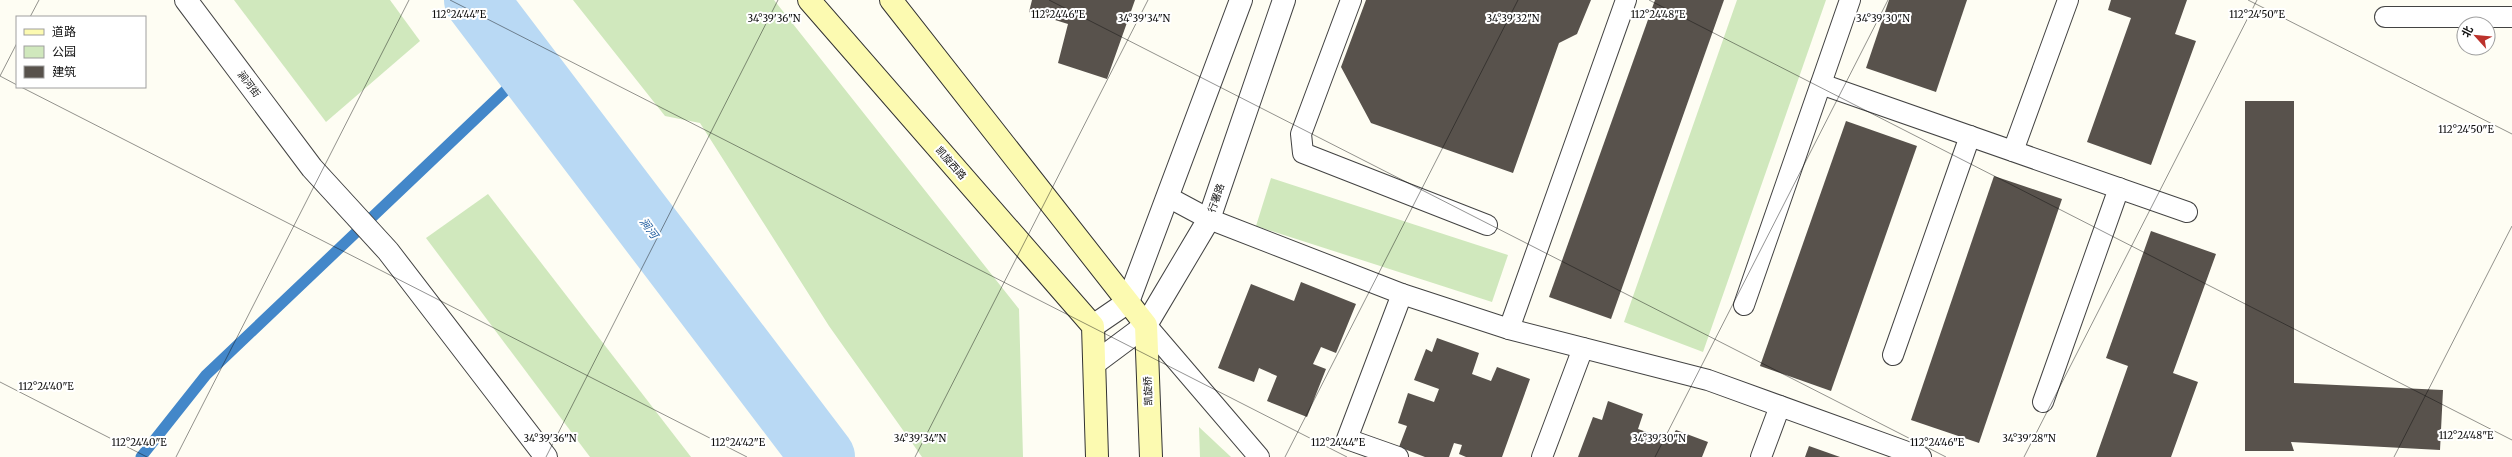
<svg xmlns="http://www.w3.org/2000/svg" width="2512" height="457" font-family="Merriweather,'Noto Sans SC',serif">
<style>
.green{fill:#d0e8bd}
.lines{fill:none;stroke-linecap:round;stroke-linejoin:round}
.stream{stroke:#4387c9;stroke-width:11}
.river{stroke:#b9d9f4;stroke-width:64}
.building{fill:#58524c}
.lane-casing{stroke:#434343;stroke-width:22}
.street-casing{stroke:#434343;stroke-width:24}
.secondary-casing{stroke:#323232;stroke-width:24}
.lane{stroke:#fff;stroke-width:20}
.street{stroke:#fff;stroke-width:22}
.secondary{stroke:#fcfab1;stroke-width:22}
.ticks{fill:none;stroke:#101010;stroke-width:1;stroke-opacity:0.45}
.labels{text-anchor:middle;dominant-baseline:central;stroke-width:4;stroke-linejoin:round;paint-order:stroke}
.street-label{font-size:10px;fill:#101010;stroke:#fff}
.water-label{font-size:11px;font-style:italic;fill:#1c5a9e;stroke:#fff}
.ticks-label{font-size:10px;text-anchor:middle;fill:#101010;stroke:#fff;stroke-width:4;stroke-linejoin:round;paint-order:stroke}
</style>
<rect width="100%" height="100%" fill="#fefdf3"/>
<g class="green">
<path d="M234 0H390L420 41 326 122Z"/>
<path d="M573 0H774L1019 309 1023 457H922L829 326 700 123 665 116Z"/>
<path d="M1737 0H1826L1703 352 1624 322Z"/>
<path d="M1271 178 1508 255 1492 302 1256 226Z"/>
<path d="M488 194 691 457H590L426 238Z"/>
<path d="M1199 427 1231 457H1200Z"/>
</g>
<g class="lines">
<path class="stream" d="M141 457 206 375 528 69"/>
<path class="river" d="M476 0 823 457"/>
</g>
<g class="building">
<path d="M1032 0H1135L1107 79 1058 63 1068 24 1029 12Z"/>
<path d="M1366 0H1591L1577 34 1559 43 1513 173 1371 123 1341 67Z"/>
<path d="M1655 0H1724L1611 319 1549 297Z"/>
<path d="M1889 0H1967L1936 92 1866 68Z"/>
<path d="M2111 0H2187L2175 34 2196 41 2151 165 2087 142 2131 18 2108 10Z"/>
<path d="M2245 101H2294V383L2443 390 2440 450 2291 442 2294 451H2245Z"/>
<path d="M1846 121 1917 146 1831 391 1760 366Z"/>
<path d="M1994 176 2062 199 1979 443 1911 420Z"/>
<path d="M2151 231 2216 254 2173 373 2198 382 2171 457H2096L2128 366 2106 358Z"/>
<path d="M1301 282 1356 304 1336 353 1321 347 1313 364 1326 369 1307 417 1267 401 1277 376 1259 368 1254 382 1218 368 1251 284 1294 301Z"/>
<path d="M1437 338 1479 353 1472 374 1491 381 1497 367 1530 379 1502 457H1466L1459 454 1462 445 1454 443 1449 457H1425L1399 447 1407 426 1398 423 1408 393 1434 402 1439 389 1414 380 1426 349 1432 352Z"/>
<path d="M1608 401 1643 414 1638 429 1669 440 1676 430 1708 442 1702 457H1578L1593 417 1602 420Z"/>
<path d="M1809 446 1840 457H1805Z"/>
</g>
<g class="lines">
<defs>
<g id="lane">
<path d="M1351 0 1301 134 1303 153 1487 225"/>
<path d="M2385 17H2512"/>
<path d="M1821 84 2187 212"/>
<path d="M2013 151 2068 0"/>
<path d="M1168 197 1209 219 1402 294 1509 329 1708 380 1921 457"/>
<path d="M1744 305 1850 0"/>
<path d="M1146 325 1259 457"/>
<path d="M1509 329 1626 0"/>
<path d="M1893 355 1970 136"/>
<path d="M2043 402 2119 188"/>
<path d="M1398 457 1347 439 1402 294"/>
<path d="M1542 457 1583 348"/>
<path d="M1761 457 1780 406"/>
</g>
<g id="street">
<path d="M186 0 312 168 388 251 546 457"/>
<path d="M1093 326 1128 302 1241 0"/>
<path d="M1095 363 1146 325 1209 219 1284 0"/>
</g>
<g id="secondary">
<path d="M809 0 1093 326 1097 457"/>
<path d="M891 0 1146 325 1151 457"/>
</g>
</defs>
<use href="#lane" class="lane-casing"/>
<use href="#street" class="street-casing"/>
<use href="#secondary" class="secondary-casing"/>
<use href="#lane" class="lane"/>
<use href="#street" class="street"/>
<use href="#secondary" class="secondary"/>
</g>
<path class="ticks" d="M450 0 1347 457M1049 0 1946 457M1649 0 2512 440M2248 0 2512 134M30 17 39 0M0 76 17 85M0 76 17 43M21 87 747 457M0 382 147 457M176 457 409 0M546 457 778 0M915 457 1148 0M1285 457 1518 0M1655 457 1888 0M2024 457 2257 0M2394 457 2512 226"/>
<g class="labels">
<g class="street-label">
<text transform="translate(249 84) rotate(53)">涧河街</text>
<text transform="translate(951 163) rotate(49)">凯旋西路</text>
<text transform="translate(1216 198) rotate(-71)">行署路</text>
<text transform="translate(1148 391) rotate(-92)">凯旋桥</text>
</g>
<g class="water-label">
<text transform="translate(649 228) rotate(53)">涧河</text>
</g>
</g>
<g class="ticks-label">
<text x="459" y="18">112°24'44"E</text>
<text x="1058" y="18">112°24'46"E</text>
<text x="1658" y="18">112°24'48"E</text>
<text x="2257" y="18">112°24'50"E</text>
<text x="774" y="22">34°39'36"N</text>
<text x="1144" y="22">34°39'34"N</text>
<text x="1513" y="22">34°39'32"N</text>
<text x="1883" y="22">34°39'30"N</text>
<text x="2466" y="133">112°24'50"E</text>
<text x="46" y="390">112°24'40"E</text>
<text x="2466" y="439">112°24'48"E</text>
<text x="550" y="442">34°39'36"N</text>
<text x="920" y="442">34°39'34"N</text>
<text x="1659" y="442">34°39'30"N</text>
<text x="2029" y="442">34°39'28"N</text>
<text x="139" y="446">112°24'40"E</text>
<text x="738" y="446">112°24'42"E</text>
<text x="1338" y="446">112°24'44"E</text>
<text x="1937" y="446">112°24'46"E</text>
</g>
<rect x="16" y="16" width="130" height="72" fill="#ffffff" stroke="#9f9f9f"/>
<rect x="24" y="29" width="20" height="6" fill="#fcfab1" stroke="#9f9f9f"/>
<text x="52" y="36" font-size="12" fill="#101010">道路</text>
<rect x="24" y="46" width="20" height="12" fill="#d0e8bd" stroke="#9f9f9f"/>
<text x="52" y="56" font-size="12" fill="#101010">公园</text>
<rect x="24" y="66" width="20" height="12" fill="#58524c" stroke="#9f9f9f"/>
<text x="52" y="76" font-size="12" fill="#101010">建筑</text>
<g transform="translate(2476 36) rotate(297)"><circle r="19" fill="#ffffff" stroke="#9f9f9f"/>
<path d="M0-3L7 15L0 10L-7 15Z" fill="#bc322c"/>
<text y="-6" font-size="11" font-weight="bold" text-anchor="middle" fill="#101010">北</text>
</g>
</svg>
